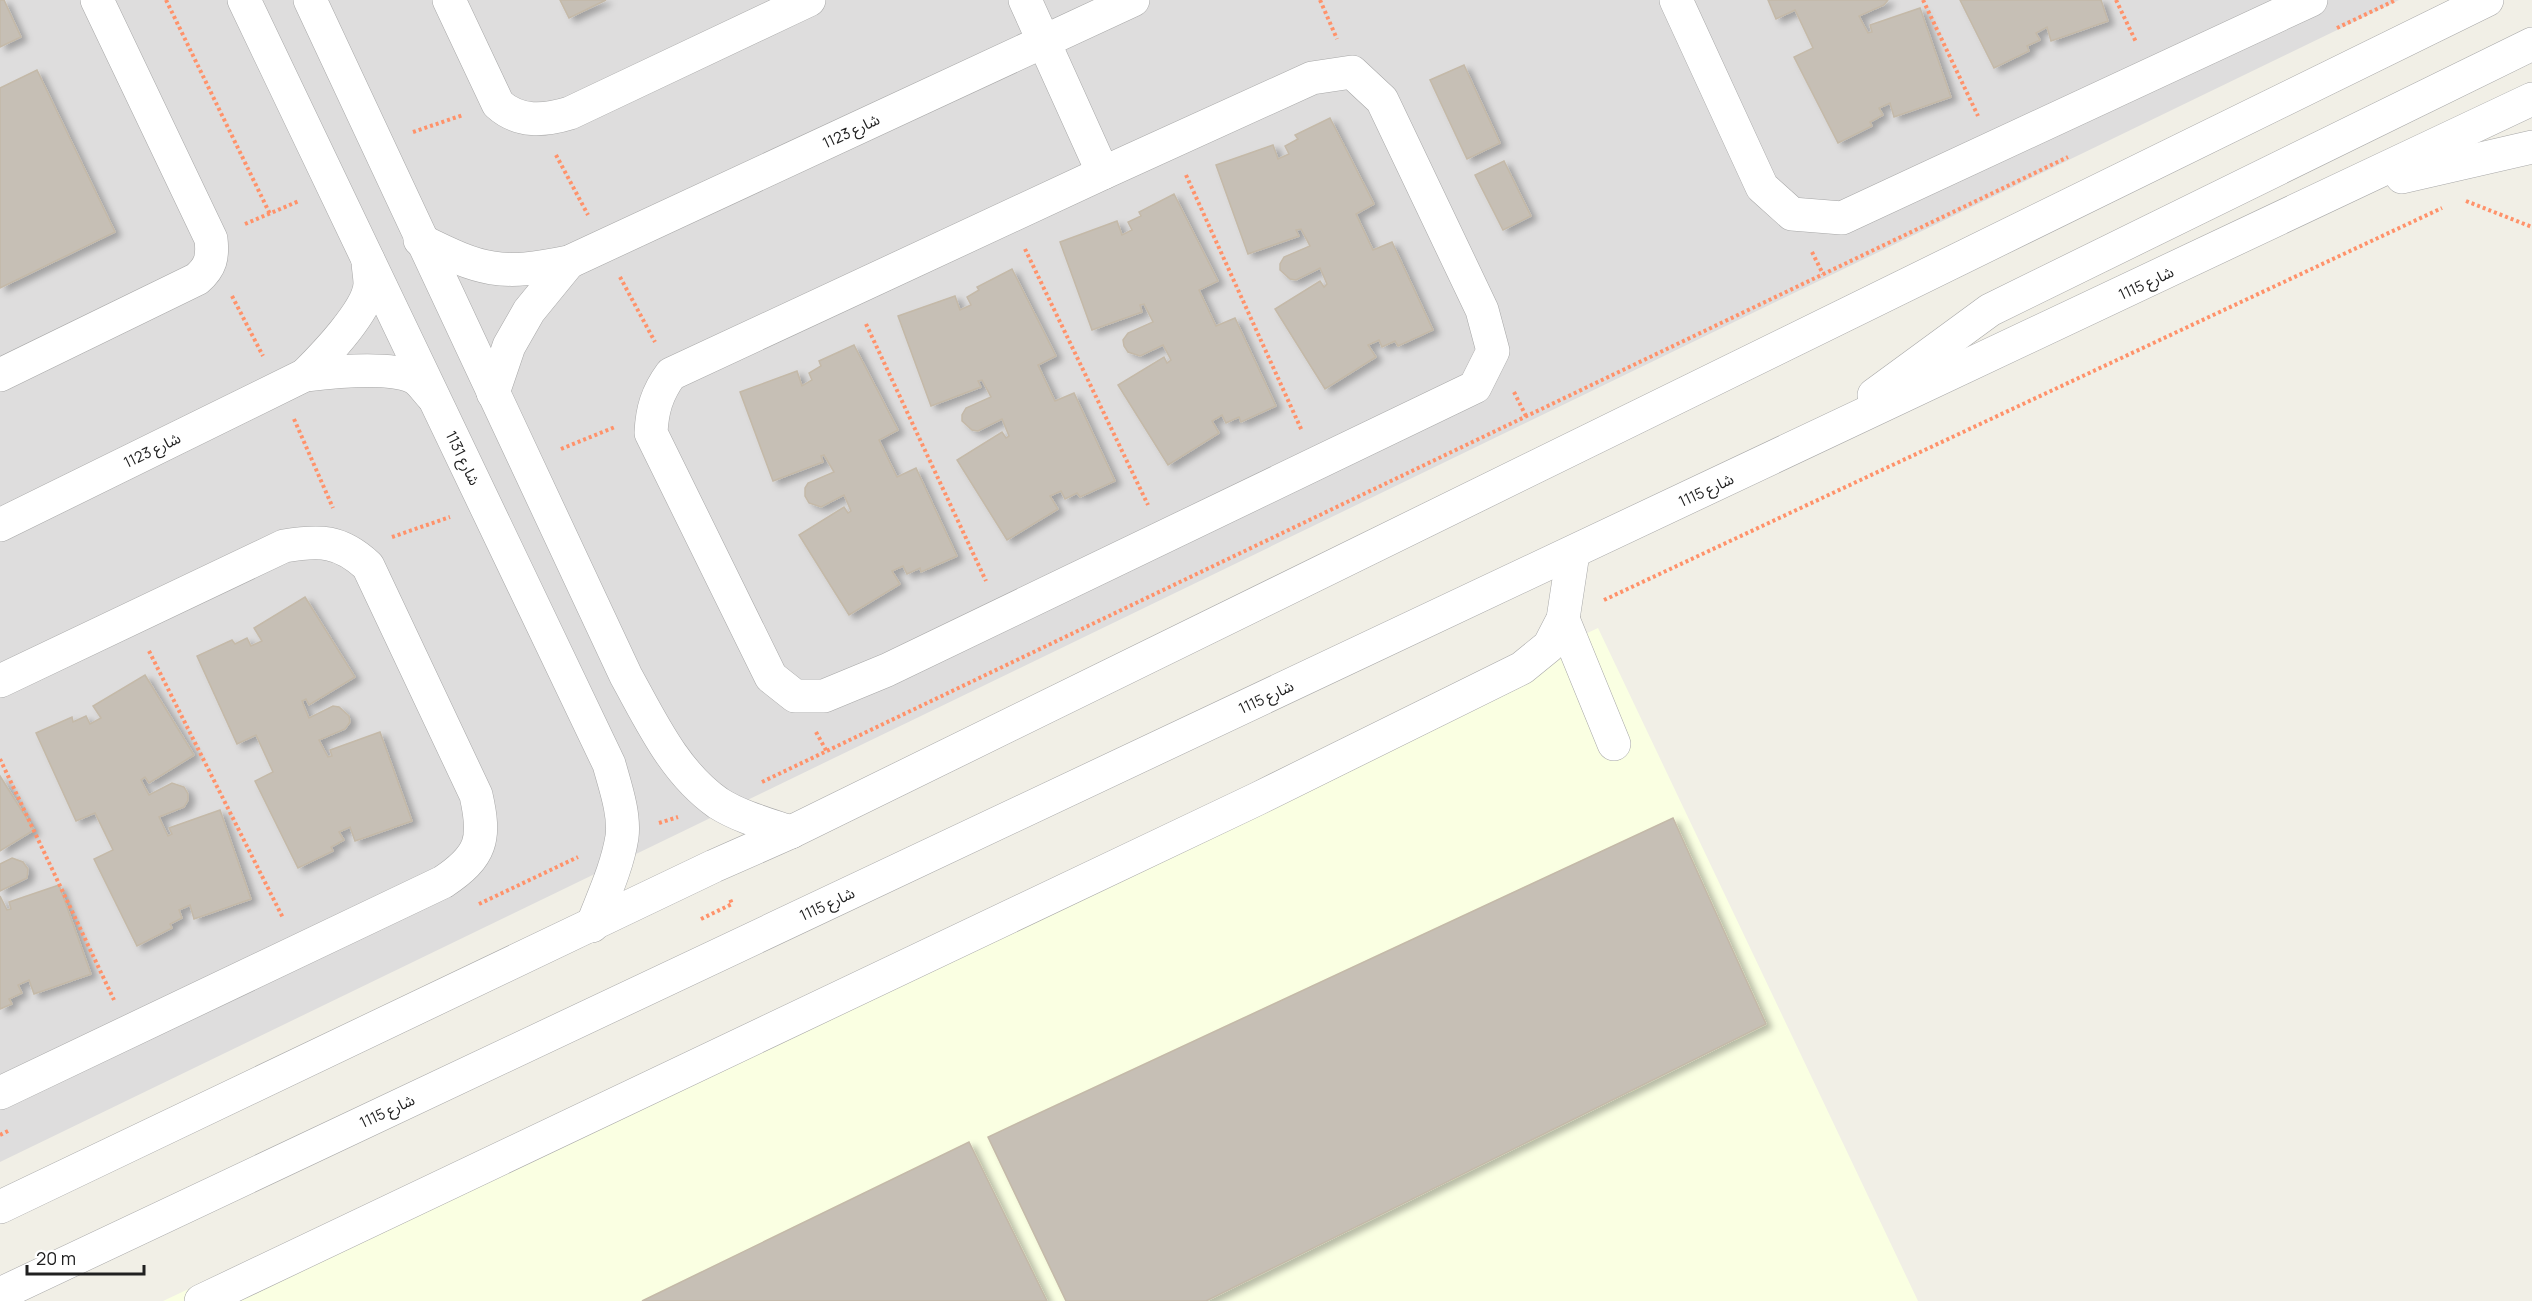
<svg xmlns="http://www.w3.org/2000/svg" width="2532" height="1301" font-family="Manrope,'Noto Sans Arabic',sans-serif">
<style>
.residential{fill:#dedddd}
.education{fill:#faffe2}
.building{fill:#c6bfb5;stroke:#c4b9a8;stroke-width:1.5;filter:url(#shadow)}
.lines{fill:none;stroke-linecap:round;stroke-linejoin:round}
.minor-casing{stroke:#a7a7a7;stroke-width:34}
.path{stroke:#ff926a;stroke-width:4;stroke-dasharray:3 3;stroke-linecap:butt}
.minor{stroke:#fff;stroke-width:33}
.labels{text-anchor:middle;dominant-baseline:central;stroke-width:4.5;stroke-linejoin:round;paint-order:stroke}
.street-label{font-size:15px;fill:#202020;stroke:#fff}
</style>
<defs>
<filter id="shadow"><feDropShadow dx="6" dy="4" stdDeviation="3" flood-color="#0004"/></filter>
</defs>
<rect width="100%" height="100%" fill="#f1efe6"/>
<path class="residential" d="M0 0H2399L0 1162Z"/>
<path class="education" d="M1598 628 1918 1301H163Z"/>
<g class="building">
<path d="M0 0H4L21 37 0 47Z"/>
<path d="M560 0H606L569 18Z"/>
<path d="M1768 0H1888L1884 5 1859 16 1868 33 1872 32 1870 25 1920 8 1951 97 1894 117 1890 103 1879 108 1883 115 1870 122 1872 126 1838 143 1794 57 1813 48 1795 10 1776 19Z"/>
<path d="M1960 0H2101L2108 21 2051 41 2047 27 2036 33 2040 40 2027 46 2029 51 1994 68Z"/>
<path d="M1464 65 1500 143 1467 159 1430 80Z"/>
<path d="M37 70 115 232 0 288V88Z"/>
<path d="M1330 118 1374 204 1356 214 1373 250 1392 242 1433 330 1398 346 1395 341 1382 347 1379 340 1368 345 1376 357 1325 389 1275 309 1320 281 1324 287 1327 284 1320 268 1296 280 1290 279 1280 270V264L1284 257 1310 246 1301 229 1296 230 1299 236 1248 254 1216 165 1273 145 1278 159 1289 154 1285 146 1298 139 1295 135Z"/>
<path d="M1504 161 1531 216 1503 230 1475 175Z"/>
<path d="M1174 194 1218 281 1199 290 1216 326 1235 318 1276 406 1241 422 1239 417 1226 423 1222 415 1212 421 1219 433 1168 465 1118 385 1164 357 1167 363 1171 360 1163 345 1140 356 1128 352 1124 346 1123 340 1128 333 1153 322 1144 304 1140 305 1142 312 1092 330 1060 242 1117 221 1122 235 1132 230 1128 222 1141 216 1139 212Z"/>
<path d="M1012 269 1056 356 1038 365 1055 401 1074 393 1115 481 1080 497 1077 493 1065 499 1061 491 1050 496 1058 509 1007 540 957 460 1002 432 1006 438 1009 436 1002 419 978 431 972 430 962 421V415L966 408 991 397 982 380 978 381 981 387 931 406 898 316 955 296 960 310 971 305 967 297 979 290 977 287Z"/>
<path d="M854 345 898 430 879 440 897 477 916 468 957 556 921 572 920 568 907 574 903 566 892 571 900 584 849 615 799 535 844 507 848 513 851 511 844 495 821 507 809 503 805 496V488L808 483 834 472 824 455 821 456 823 462 773 481 740 392 797 371 802 386 812 380 809 373 821 366 819 361Z"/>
<path d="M305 597 355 677 309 705 306 699 302 701 309 718 333 706 339 707 349 716 350 722 345 729 319 740 328 757 332 756 330 750 380 732 412 821 355 841 350 827 339 832 344 840 331 847 333 851 298 868 255 781 273 772 256 735 237 744 197 656 232 640 235 644 247 638 251 646 262 641 254 628Z"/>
<path d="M145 675 194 755 149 783 145 777 141 780 149 795 172 783 184 787 188 794V800L184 807 159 817 168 836 172 834 169 828 220 810 251 899 194 919 190 905 179 910 182 918 170 924 172 928 137 946 94 859 113 850 95 813 76 821 36 733 72 717 73 722 86 716 90 724 101 718 93 706Z"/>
<path d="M0 776 34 830 0 851Z"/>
<path d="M1673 818 1766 1024 1206 1301H1066L988 1137Z"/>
<path d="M12 858 23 862 28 869 27 878 0 891V864Z"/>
<path d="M59 885 91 974 34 994 29 980 18 985 22 993 9 999 12 1004 0 1009V896L7 910 11 909 9 902Z"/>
<path d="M969 1142 1047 1301H642Z"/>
</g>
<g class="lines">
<defs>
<g id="minor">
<path d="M244 0 609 764C615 786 625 814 622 837 617 868 603 897 592 926"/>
<path d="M310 0 626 676C651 721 674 772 718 803 740 817 767 824 791 832"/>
<path d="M449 0 498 104C519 123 544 121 570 113L809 0"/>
<path d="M1025 0 1103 173"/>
<path d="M1676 0 1762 187 1792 214 1842 218 2311 0"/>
<path d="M1352 72 1382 100 1482 310 1493 351 1475 387 887 670 824 696H795L771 677 651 433C652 410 657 393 671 374L1103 173 1312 78Z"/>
<path d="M2402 177 2532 147"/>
<path d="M420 240C482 271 500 276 569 262L1133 0"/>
<path d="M0 375 197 279C211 267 213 257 211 239L97 0"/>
<path d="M305 375C323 357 369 310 370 284 370 276 368 268 368 260"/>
<path d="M493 393 509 346 529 311 569 262"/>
<path d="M1874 395 1990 310 2532 44"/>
<path d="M0 525 305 375C331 372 389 366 413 377 420 380 427 391 433 397"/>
<path d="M1563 619 1614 744"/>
<path d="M0 681 284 546C320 540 340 540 368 566L476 795C486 839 482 856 443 882L0 1093"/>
<path d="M0 1207 714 866 791 832 2487 0"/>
<path d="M0 1294 2532 99"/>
<path d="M201 1301 1257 799 1522 668 1549 646 1563 619 1573 553"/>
</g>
</defs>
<use href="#minor" class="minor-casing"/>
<g class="path">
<path d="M166 0 270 214"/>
<path d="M1320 0 1337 39"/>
<path d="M1923 0 1978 116"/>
<path d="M2116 0 2136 42"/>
<path d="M2337 28 2396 0"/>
<path d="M413 132 463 115"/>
<path d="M556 155 588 215"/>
<path d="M1186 175 1302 431"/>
<path d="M2466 201 2532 227"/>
<path d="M245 224 299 201"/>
<path d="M1025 249 1148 505"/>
<path d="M1812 252 1823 274"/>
<path d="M620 277 655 342"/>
<path d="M232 296 263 356"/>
<path d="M866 324 986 581"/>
<path d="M1514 392 1526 416"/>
<path d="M294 419 333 508"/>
<path d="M561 449 615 427"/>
<path d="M392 537 450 517"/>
<path d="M1604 600 2442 208"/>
<path d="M149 651 283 918"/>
<path d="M816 732 827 752"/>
<path d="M0 759 114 1000"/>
<path d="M762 782 2068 157"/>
<path d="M659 823 678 817"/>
<path d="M479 904 578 857"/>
<path d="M701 919 732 904 730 899"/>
<path d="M0 1135 10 1130"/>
</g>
<use href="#minor" class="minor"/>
</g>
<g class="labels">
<g class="street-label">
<text transform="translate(851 131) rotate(-25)">شارع 1123</text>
<text transform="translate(2146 283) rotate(-25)">شارع 1115</text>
<text transform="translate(152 450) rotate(-26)">شارع 1123</text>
<text transform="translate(463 458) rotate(64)">شارع 1131</text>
<text transform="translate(1706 490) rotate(-25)">شارع 1115</text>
<text transform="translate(1266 697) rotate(-25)">شارع 1115</text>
<text transform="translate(827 904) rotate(-25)">شارع 1115</text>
<text transform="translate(387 1111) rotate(-25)">شارع 1115</text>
</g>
</g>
<path d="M27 1265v9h117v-9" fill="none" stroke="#202020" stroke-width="3"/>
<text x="36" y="1265" font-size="18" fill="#202020" stroke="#ffffff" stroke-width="4.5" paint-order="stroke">20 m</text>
</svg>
